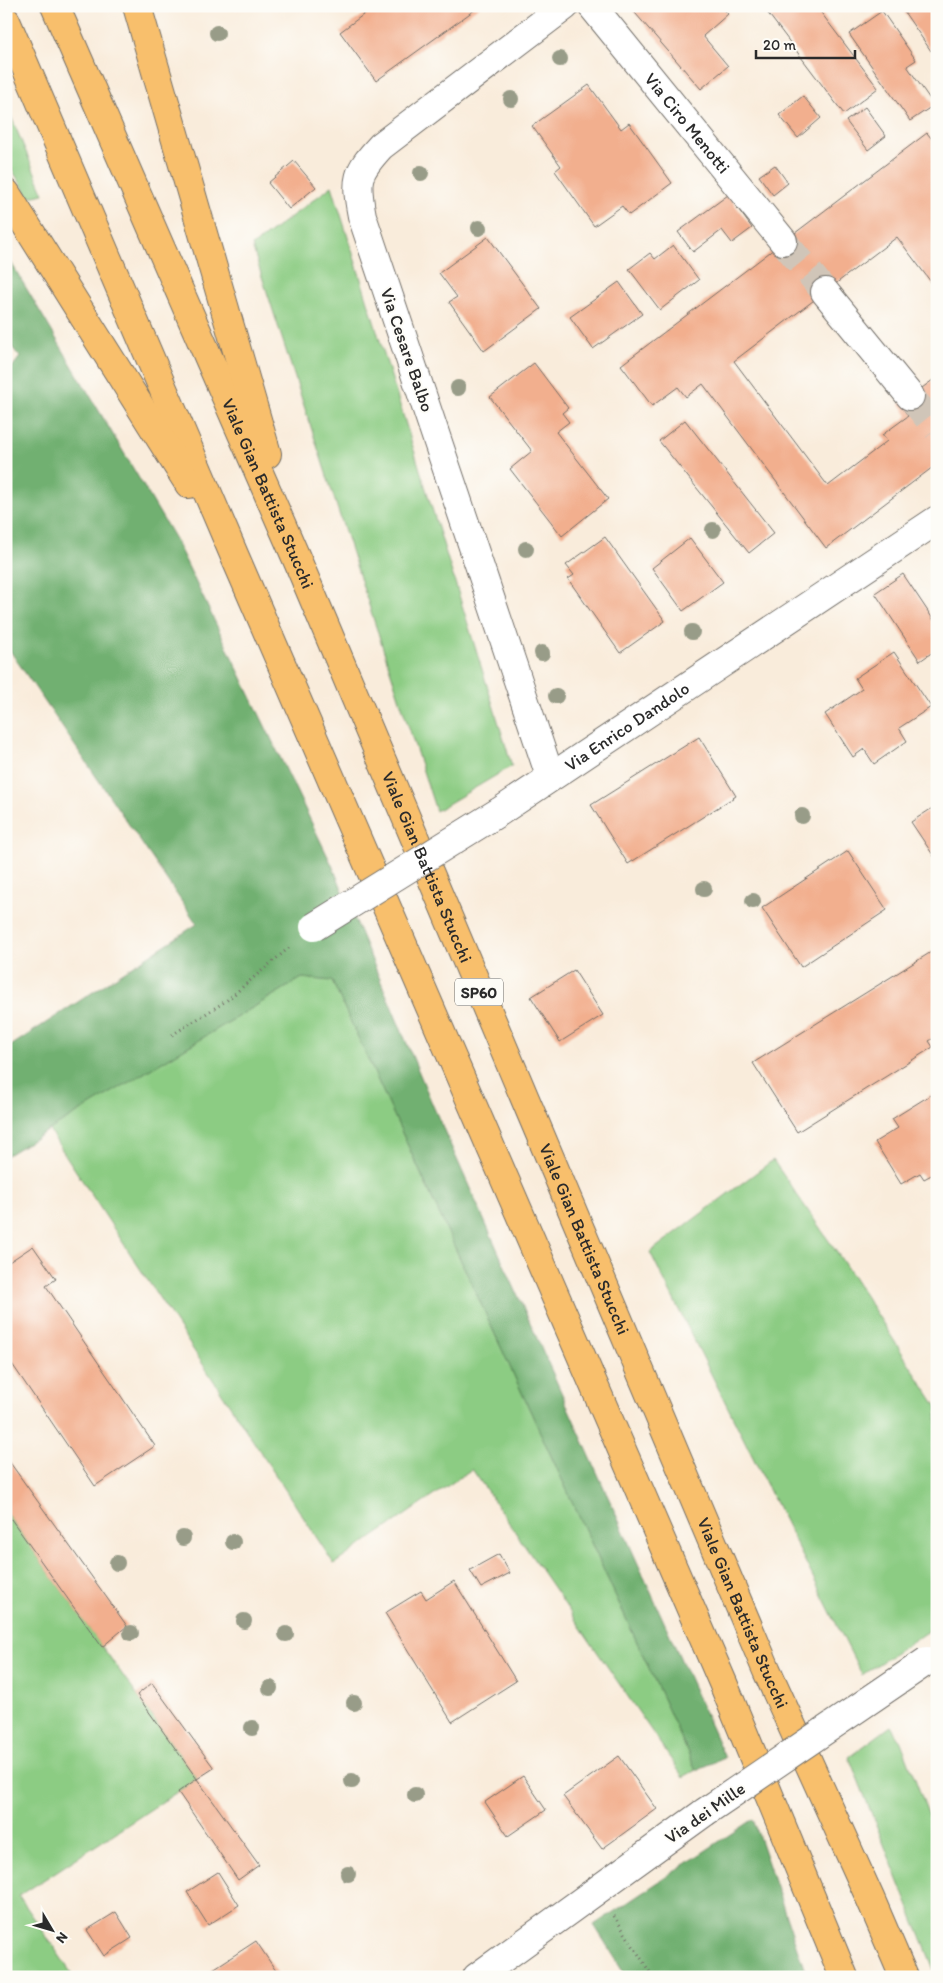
<svg xmlns="http://www.w3.org/2000/svg" width="943" height="1983" font-family="Itim,sans-serif">
<style>
.green{fill:#8ccc83;stroke:#5c7c57}
.forest{fill:#71b071;stroke:#4e6e4e}
.building{fill:#f2af8e}
.lines{fill:none;stroke-linecap:round;stroke-linejoin:round}
.minor-tunnel{stroke:#d0c5b8;stroke-width:28;stroke-dasharray:28 14;stroke-linecap:butt}
.minor-casing{stroke:#736f69;stroke-width:30}
.trunk-casing{stroke:#736f69;stroke-width:30}
.path{stroke:#736f69;stroke-width:3;stroke-dasharray:1 4;stroke-linecap:butt}
.minor{stroke:#fff;stroke-width:28}
.trunk{stroke:#f8bf6c;stroke-width:28}
.minor-bridge-casing{stroke:#736f69;stroke-width:30;stroke-linecap:butt}
.minor-bridge{stroke:#fff;stroke-width:28}
.tree{fill:#989c88}
.labels{text-anchor:middle;dominant-baseline:central;stroke-width:4;stroke-linejoin:round;paint-order:stroke}
.shield{fill:#fdfcf7;stroke:#6a6a68;stroke-width:1}
.shield-label{font-size:16px;font-weight:bold;fill:#2b2b2b}
.street-label{font-size:18px;fill:#2b2b2b;stroke:#fdfcf7}
</style>
<rect width="100%" height="100%" fill="#fdfcf7"/>
<filter id="ink" filterUnits="userSpaceOnUse"><feTurbulence type="fractalNoise" baseFrequency=".02" numOctaves="2"/><feDisplacementMap in="SourceGraphic" scale="10" xChannelSelector="R" yChannelSelector="G"/><feConvolveMatrix kernelMatrix="1 2 1 2 8 2 1 2 1" color-interpolation-filters="sRGB"/></filter>
<filter id="wash" filterUnits="userSpaceOnUse"><feTurbulence type="fractalNoise" baseFrequency=".0096" numOctaves="4" result="noise"/><feDisplacementMap in="SourceGraphic" scale="20" xChannelSelector="R" yChannelSelector="G"/><feGaussianBlur stdDeviation="1.12" result="paint"/><feColorMatrix in="noise" values="0 0 0 0 0 0 0 0 0 0 0 0 0 0 0 0 0 1.4 0 .05"/><feComposite in="paint" operator="in"/></filter>
<g filter="url(#wash)">
<rect width="100%" height="100%" fill="#f9ecdb"/>
<g class="green">
<path d="M6 105 44 194 29 197 6 160Z"/>
<path d="M332 186 512 766 436 811 252 246Z"/>
<path d="M302 978 332 981 696 1770 683 1777 472 1469 334 1564 49 1130Z"/>
<path d="M773 1160 840 1257 937 1407V1625L862 1675 650 1252Z"/>
<path d="M6 1512 197 1779 19 1896 74 1977H6Z"/>
<path d="M891 1726 901 1742 937 1837V1977L849 1757Z"/>
</g>
<g class="forest">
<path d="M6 254 175 539 332 865 434 1108 725 1758 696 1770 332 981 302 978 6 1156V1049L197 924 6 645V375L20 357 6 340Z"/>
<path d="M753 1819 807 1977H627L594 1925Z"/>
</g>
<g id="blocks">
<g class="building">
<path d="M375 6H480L376 81 340 32Z"/>
<path d="M629 6H721L728 14 703 36 728 66 701 89Z"/>
<path d="M774 6H816L878 88 844 114 767 12Z"/>
<path d="M900 6H937V47L931 51Z"/>
<path d="M882 11 916 60 907 66 934 105 910 121 849 34Z"/>
<path d="M589 85 621 129 629 123 672 183 629 215 622 206 594 226 555 171 561 166 532 126Z"/>
<path d="M803 96 821 118 798 138 779 115Z"/>
<path d="M865 107 886 136 868 150 846 121Z"/>
<path d="M927 133 937 145V290L897 237 734 361 828 486 887 441 882 435 908 416 900 404 937 377V464L826 548 703 384 686 397 678 387 652 406 621 365Z"/>
<path d="M294 161 316 187 289 209 268 183Z"/>
<path d="M775 165 788 183 773 195 759 176Z"/>
<path d="M728 195 752 228 732 243 722 230 693 252 678 232Z"/>
<path d="M488 237 541 309 484 351 449 302 457 297 439 273Z"/>
<path d="M673 245 699 280 660 310 629 269 650 253 655 259Z"/>
<path d="M619 282 642 314 593 349 570 317Z"/>
<path d="M534 363 568 408 562 413 569 422 556 432 608 499 562 536 510 469 532 451 490 397Z"/>
<path d="M685 420 774 533 749 553 659 441Z"/>
<path d="M605 537 665 621 620 653 568 579 574 575 566 565Z"/>
<path d="M690 538 723 582 683 611 652 568Z"/>
<path d="M903 574 937 625V649L920 661 875 593Z"/>
<path d="M894 652 931 707 899 728 907 741 874 764 864 749 853 757 825 714 862 689 855 678Z"/>
<path d="M699 737 736 796 628 864 591 805Z"/>
<path d="M937 805V861L911 822Z"/>
<path d="M848 851 887 910 801 967 762 908Z"/>
<path d="M936 949 937 1036 929 1041 933 1047 797 1132 753 1063Z"/>
<path d="M574 970 603 1015 560 1042 531 997Z"/>
<path d="M937 1091V1172L924 1179 920 1173 901 1184 875 1142 898 1128 892 1119Z"/>
<path d="M33 1246 56 1279 46 1286 155 1446 95 1486 6 1355V1264Z"/>
<path d="M6 1457 127 1626 102 1647 6 1512Z"/>
<path d="M499 1554 510 1573 481 1588 470 1570Z"/>
<path d="M454 1581 516 1681 452 1722 385 1613 421 1591 426 1599Z"/>
<path d="M152 1683 214 1768 197 1779 137 1695Z"/>
<path d="M619 1756 657 1809 602 1849 563 1796Z"/>
<path d="M523 1776 546 1810 508 1836 485 1802Z"/>
<path d="M197 1779 259 1865 238 1880 178 1792Z"/>
<path d="M218 1872 239 1905 208 1925 187 1892Z"/>
<path d="M116 1912 132 1938 104 1956 87 1930Z"/>
<path d="M256 1941 280 1977H201Z"/>
</g>
</g>
</g>
<g filter="url(#ink)">
<use href="#blocks" fill-opacity="0" stroke="#736f69" stroke-width="1"/>
<g class="lines">
<g class="minor-tunnel">
<path d="M783 241 825 292"/>
<path d="M910 396 937 429"/>
</g>
<defs>
<g id="minor">
<path id="s1" d="M592 6 783 241"/>
<path d="M825 292 910 396"/>
<path d="M550 776 362 216C355 179 356 173 381 146L565 6"/>
<path id="s2" d="M499 812 937 520"/>
<path d="M477 1977 705 1812"/>
</g>
<g id="trunk">
<path id="s3" d="M55 6 298 562 767 1671 870 1898 904 1977"/>
<path d="M137 6 267 454"/>
<path d="M6 21 235 557 723 1683 844 1977"/>
<path d="M6 193 189 484"/>
</g>
</defs>
<use href="#minor" class="minor-casing"/>
<use href="#trunk" class="trunk-casing"/>
<g class="path">
<path d="M172 1035 226 1001 291 946"/>
<path d="M614 1916 653 1977"/>
</g>
<use href="#minor" class="minor"/>
<use href="#trunk" class="trunk"/>
<defs>
<g id="minor-bridge">
<path d="M314 927 499 812"/>
<path d="M705 1812 927 1661"/>
</g>
</defs>
<use href="#minor-bridge" class="minor-bridge-casing"/>
<use href="#minor-bridge" class="minor-bridge"/>
</g>
<g class="tree">
<circle cx="217" cy="33" r="8"/>
<circle cx="560" cy="59" r="8"/>
<circle cx="511" cy="99" r="8"/>
<circle cx="421" cy="173" r="8"/>
<circle cx="479" cy="228" r="8"/>
<circle cx="458" cy="388" r="8"/>
<circle cx="713" cy="530" r="8"/>
<circle cx="526" cy="549" r="8"/>
<circle cx="692" cy="632" r="8"/>
<circle cx="542" cy="653" r="8"/>
<circle cx="556" cy="696" r="8"/>
<circle cx="802" cy="816" r="8"/>
<circle cx="704" cy="889" r="8"/>
<circle cx="753" cy="901" r="8"/>
<circle cx="183" cy="1538" r="8"/>
<circle cx="233" cy="1542" r="8"/>
<circle cx="117" cy="1563" r="8"/>
<circle cx="244" cy="1621" r="8"/>
<circle cx="131" cy="1633" r="8"/>
<circle cx="286" cy="1634" r="8"/>
<circle cx="270" cy="1688" r="8"/>
<circle cx="354" cy="1703" r="8"/>
<circle cx="252" cy="1728" r="8"/>
<circle cx="352" cy="1781" r="8"/>
<circle cx="415" cy="1795" r="8"/>
<circle cx="348" cy="1874" r="8"/>
</g>
</g>
<g class="labels">
<rect class="shield" x="455" y="978.5" width="48" height="27" rx="4"/>
<g class="shield-label">
<text x="479" y="992">SP60</text>
</g>
<g class="street-label">
<text stroke="none"><textPath href="#s1" startOffset="151">Via Ciro Menotti</textPath></text>
<text transform="translate(407 350) rotate(71)">Via Cesare Balbo</text>
<text stroke="none"><textPath href="#s3" startOffset="532">Viale Gian Battista Stucchi</textPath></text>
<text stroke="none"><textPath href="#s2" startOffset="154">Via Enrico Dandolo</textPath></text>
<text stroke="none"><textPath href="#s3" startOffset="938">Viale Gian Battista Stucchi</textPath></text>
<text stroke="none"><textPath href="#s3" startOffset="1342">Viale Gian Battista Stucchi</textPath></text>
<text stroke="none"><textPath href="#s3" startOffset="1748">Viale Gian Battista Stucchi</textPath></text>
<text transform="translate(705 1813) rotate(-35)">Via dei Mille</text>
</g>
</g>
<rect width="943" height="1983" fill="none" stroke="#fdfcf7" stroke-width="25"/>
<g transform="translate(52 1930) rotate(128)" stroke="#fdfcf7" stroke-width="4" paint-order="stroke">
<path d="M0-4L9 19L0 12L-9 19Z" fill="#2b2b2b"/>
<text y="-8" font-size="14" font-weight="bold" text-anchor="middle" fill="#2b2b2b">N</text>
</g>
<path d="M756 50v8h99v-8" fill="none" stroke="#2b2b2b" stroke-width="2.5"/>
<text x="763" y="50" font-size="15" fill="#2b2b2b" stroke="#fdfcf7" stroke-width="4" paint-order="stroke">20 m</text>
</svg>
